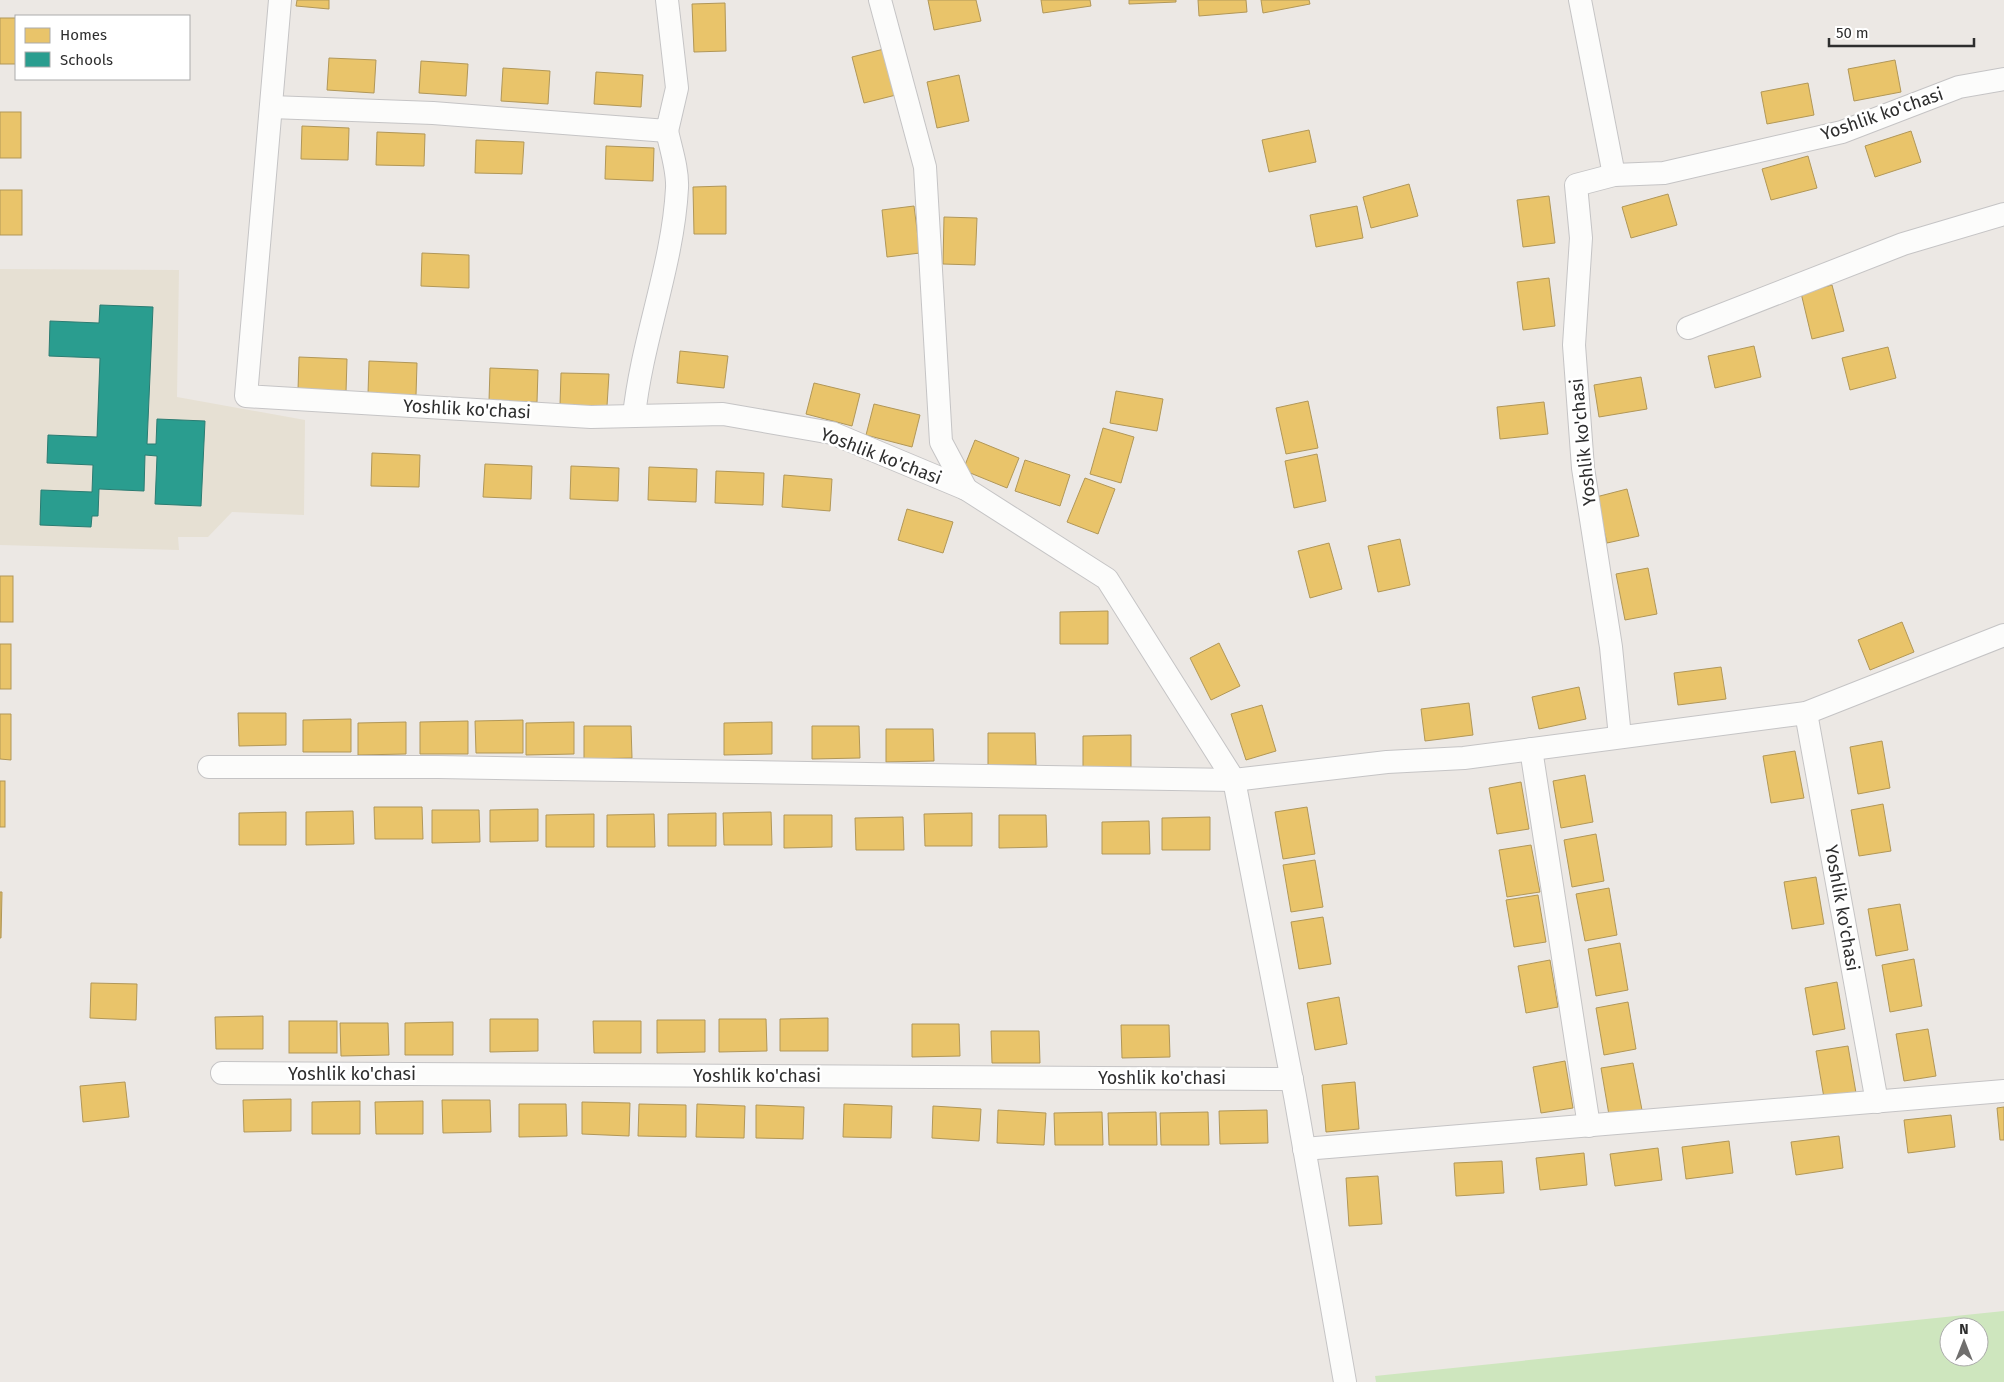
<svg xmlns="http://www.w3.org/2000/svg" width="2004" height="1382" font-family="'Fira Sans',sans-serif">
<style>
.education{fill:#e6e0d3}
.green{fill:#cee6be;fill-rule:evenodd}
.homes{fill:#e9c46a;stroke:#b19758}
.schools{fill:#2a9d8f;stroke:#2b7c72}
.lines{fill:none;stroke-linecap:round;stroke-linejoin:round}
.street-casing{stroke:#c5c4c5;stroke-width:24}
.street{stroke:#fcfcfb;stroke-width:22}
.labels{text-anchor:middle;dominant-baseline:central;stroke-width:5;stroke-linejoin:round;paint-order:stroke}
.street-label{font-size:18px;fill:#2e2e2e;stroke:#fff}
</style>
<rect width="100%" height="100%" fill="#ece8e4"/>
<path class="education" d="M0 269 179 270 177 397 305 420 304 515 232 512 208 537H178L179 550 0 545Z"/>
<path class="green" d="M2004 1311V1382H1376L1375 1376ZM1949 1327H1979V1357H1949Z"/>
<g class="homes">
<path d="M297 0H329V9L296 6Z"/>
<path d="M928 0H976L981 21 934 30Z"/>
<path d="M1041 0H1090L1091 6 1043 13Z"/>
<path d="M1129 0H1176V2L1129 4Z"/>
<path d="M1198 0H1246L1247 12 1199 16Z"/>
<path d="M1261 0H1309L1310 4 1263 13Z"/>
<path d="M725 3 726 51 694 52 692 4Z"/>
<rect x="0" y="18" width="16" height="46"/>
<path d="M884 49 896 95 864 103 852 57Z"/>
<path d="M329 58 376 60 374 93 327 90Z"/>
<path d="M1895 60 1901 92 1854 101 1848 69Z"/>
<path d="M421 61 468 64 466 96 419 93Z"/>
<path d="M503 68 550 71 548 104 501 101Z"/>
<path d="M596 72 643 75 641 107 594 104Z"/>
<path d="M959 75 969 121 937 128 927 82Z"/>
<path d="M1808 83 1814 115 1767 124 1761 92Z"/>
<rect x="0" y="112" width="21" height="46"/>
<path d="M302 126 349 128 348 160 301 159Z"/>
<path d="M1309 130 1316 162 1269 172 1262 140Z"/>
<path d="M1911 131 1921 162 1875 177 1865 146Z"/>
<path d="M377 132 425 134 424 166 376 165Z"/>
<path d="M476 140 524 142 522 174 475 173Z"/>
<path d="M606 146 654 148 653 181 605 179Z"/>
<path d="M1808 156 1817 188 1771 200 1762 169Z"/>
<path d="M1409 184 1418 216 1371 228 1363 197Z"/>
<path d="M726 186V234H694L693 187Z"/>
<rect x="0" y="190" width="22" height="45"/>
<path d="M1668 194 1677 225 1631 238 1622 207Z"/>
<path d="M1549 196 1555 243 1523 247 1517 200Z"/>
<path d="M914 206 920 253 887 257 882 210Z"/>
<path d="M1357 206 1363 238 1316 247 1310 215Z"/>
<path d="M944 217 977 218 975 265 943 264Z"/>
<path d="M422 253 469 255V288L421 286Z"/>
<path d="M1549 278 1555 326 1523 330 1517 282Z"/>
<path d="M1832 285 1844 331 1812 339 1801 293Z"/>
<path d="M1754 346 1761 377 1715 388 1708 356Z"/>
<path d="M1888 347 1896 378 1850 390 1842 358Z"/>
<path d="M680 351 728 356 724 388 677 383Z"/>
<path d="M299 357 347 359 346 392 298 390Z"/>
<path d="M369 361 417 363 416 395 368 394Z"/>
<path d="M490 368 538 370 537 402 489 401Z"/>
<path d="M561 373 609 374 607 406 560 405Z"/>
<path d="M1641 377 1647 409 1599 417 1594 385Z"/>
<path d="M814 383 860 394 852 426 806 414Z"/>
<path d="M1116 391 1163 399 1157 431 1110 423Z"/>
<path d="M1308 401 1318 448 1286 454 1276 408Z"/>
<path d="M1544 402 1548 434 1500 439 1497 407Z"/>
<path d="M874 404 920 415 912 447 866 435Z"/>
<path d="M1103 428 1134 437 1121 483 1090 474Z"/>
<path d="M975 440 1019 458 1007 488 963 470Z"/>
<path d="M372 453 420 455 419 487 371 486Z"/>
<path d="M1317 454 1326 501 1294 508 1285 461Z"/>
<path d="M1025 460 1070 475 1060 506 1015 491Z"/>
<path d="M485 464 532 466 531 499 483 497Z"/>
<path d="M571 466 619 468 618 501 570 499Z"/>
<path d="M649 467 697 469 696 502 648 500Z"/>
<path d="M716 471 764 473 763 505 715 503Z"/>
<path d="M784 475 832 479 830 511 782 507Z"/>
<path d="M1085 478 1115 489 1098 534 1067 522Z"/>
<path d="M1627 489 1639 536 1607 543 1596 497Z"/>
<path d="M907 509 953 522 943 553 898 540Z"/>
<path d="M1400 539 1410 585 1378 592 1368 546Z"/>
<path d="M1329 543 1342 589 1310 598 1298 551Z"/>
<path d="M1648 568 1657 614 1625 620 1616 574Z"/>
<rect x="0" y="576" width="13" height="46"/>
<path d="M1108 611V644H1060V612Z"/>
<path d="M1902 622 1914 652 1870 670 1858 640Z"/>
<path d="M1219 643 1240 686 1211 700 1190 658Z"/>
<rect x="0" y="644" width="11" height="45"/>
<path d="M1721 667 1726 699 1678 705 1674 673Z"/>
<path d="M1579 687 1586 719 1539 729 1532 697Z"/>
<path d="M1469 703 1473 735 1425 741 1421 709Z"/>
<path d="M1262 705 1276 751 1246 760 1231 714Z"/>
<path d="M238 713H286V745L239 746Z"/>
<path d="M0 714H11V760L0 759Z"/>
<path d="M351 719V752H303V720Z"/>
<path d="M523 720V753H476L475 721Z"/>
<path d="M468 721V754H420V722Z"/>
<path d="M406 722V754L358 755V723Z"/>
<path d="M574 722V754L526 755V723Z"/>
<path d="M772 722V754L724 755V723Z"/>
<path d="M584 726H631L632 758 584 759Z"/>
<path d="M812 726H859L860 758 812 759Z"/>
<path d="M886 729H933L934 761 886 762Z"/>
<path d="M988 733H1035L1036 765H988Z"/>
<path d="M1131 735V768H1083V736Z"/>
<path d="M1882 741 1890 788 1858 794 1850 747Z"/>
<path d="M1795 751 1804 798 1771 803 1763 756Z"/>
<path d="M1585 775 1593 822 1561 828 1553 781Z"/>
<rect x="0" y="781" width="5" height="46"/>
<path d="M1521 782 1529 829 1497 834 1489 788Z"/>
<path d="M1883 804 1891 851 1859 856 1851 810Z"/>
<path d="M374 807H422L423 839H375Z"/>
<path d="M1307 807 1315 854 1283 859 1275 812Z"/>
<path d="M538 809V841L490 842V810Z"/>
<path d="M432 810H479L480 842 432 843Z"/>
<path d="M353 811 354 844 306 845V812Z"/>
<path d="M286 812V845H239V813Z"/>
<path d="M771 812 772 845H724L723 813Z"/>
<path d="M716 813V846H668V814Z"/>
<path d="M972 813V846H925L924 814Z"/>
<path d="M594 814V847H546V815Z"/>
<path d="M654 814 655 847H607V815Z"/>
<path d="M784 815H832V847L784 848Z"/>
<path d="M999 815H1046L1047 847 999 848Z"/>
<path d="M903 817 904 850H856L855 818Z"/>
<path d="M1210 817V850H1162V818Z"/>
<path d="M1149 821 1150 854H1102V822Z"/>
<path d="M1596 834 1604 881 1572 887 1564 840Z"/>
<path d="M1531 845 1540 892 1507 897 1499 850Z"/>
<path d="M1315 860 1323 907 1291 912 1283 865Z"/>
<path d="M1816 877 1824 924 1792 929 1784 882Z"/>
<path d="M1609 888 1617 935 1585 941 1576 894Z"/>
<path d="M0 892H2L1 938H0Z"/>
<path d="M1538 895 1546 942 1514 947 1506 900Z"/>
<path d="M1900 904 1908 950 1876 956 1868 909Z"/>
<path d="M1323 917 1331 964 1299 969 1291 922Z"/>
<path d="M1620 943 1628 990 1596 996 1588 949Z"/>
<path d="M1914 959 1922 1006 1890 1012 1882 965Z"/>
<path d="M1550 960 1558 1007 1526 1013 1518 966Z"/>
<path d="M1837 982 1845 1029 1813 1035 1805 988Z"/>
<path d="M91 983 137 984 136 1020 90 1018Z"/>
<path d="M1339 997 1347 1044 1315 1050 1307 1003Z"/>
<path d="M1628 1002 1636 1049 1604 1055 1596 1008Z"/>
<path d="M263 1016V1049H216L215 1017Z"/>
<path d="M828 1018V1051H780V1019Z"/>
<path d="M490 1019H538V1051L490 1052Z"/>
<path d="M719 1019H766L767 1051 719 1052Z"/>
<path d="M657 1020H705V1052L657 1053Z"/>
<rect x="289" y="1021" width="48" height="32"/>
<path d="M593 1021H641V1053H594Z"/>
<path d="M453 1022V1055H405V1023Z"/>
<path d="M340 1023H388L389 1055 341 1056Z"/>
<path d="M912 1024H959L960 1056 912 1057Z"/>
<path d="M1121 1025H1169L1170 1057 1122 1058Z"/>
<path d="M1928 1029 1936 1076 1904 1081 1896 1034Z"/>
<path d="M991 1031H1039L1040 1063H992Z"/>
<path d="M1848 1046 1856 1093 1824 1098 1816 1051Z"/>
<path d="M1565 1061 1573 1108 1541 1113 1533 1067Z"/>
<path d="M1633 1063 1642 1110 1609 1115 1601 1068Z"/>
<path d="M125 1082 129 1117 83 1122 80 1086Z"/>
<path d="M1355 1082 1359 1129 1326 1132 1322 1085Z"/>
<path d="M291 1099V1131L244 1132 243 1100Z"/>
<path d="M442 1100H490L491 1132 443 1133Z"/>
<path d="M360 1101V1134H312V1102Z"/>
<path d="M423 1101V1134H376L375 1102Z"/>
<path d="M582 1102 630 1103 629 1136 582 1134Z"/>
<path d="M519 1104H566L567 1136 519 1137Z"/>
<path d="M639 1104 686 1105V1137L638 1136Z"/>
<path d="M697 1104 745 1106 744 1138 696 1137Z"/>
<path d="M844 1104 892 1106 891 1138 843 1137Z"/>
<path d="M756 1105 804 1107 803 1139 756 1138Z"/>
<path d="M933 1106 981 1109 979 1141 932 1138Z"/>
<path d="M2004 1107V1140H2000L1997 1108Z"/>
<path d="M998 1110 1046 1113 1044 1145 997 1143Z"/>
<path d="M1267 1110 1268 1143 1220 1144 1219 1111Z"/>
<path d="M1102 1112 1103 1145H1055L1054 1113Z"/>
<path d="M1156 1112 1157 1145H1109L1108 1113Z"/>
<path d="M1208 1112 1209 1145H1161L1160 1113Z"/>
<path d="M1951 1115 1955 1147 1908 1153 1904 1120Z"/>
<path d="M1839 1136 1843 1168 1796 1175 1791 1142Z"/>
<path d="M1729 1141 1733 1173 1686 1179 1682 1147Z"/>
<path d="M1658 1148 1662 1180 1615 1186 1610 1154Z"/>
<path d="M1584 1153 1587 1185 1540 1190 1536 1158Z"/>
<path d="M1502 1161 1504 1193 1456 1196 1454 1163Z"/>
<path d="M1378 1176 1382 1224 1349 1226 1346 1178Z"/>
</g>
<path class="schools" d="M100 305 153 307 147 444H156L157 419 205 421 201 506 155 504 157 456 145 455 144 491 99 489 98 516H92L91 527 40 525 41 490 92 492 93 465 47 463 48 435 97 437 100 358 49 356 50 321 99 323Z"/>
<g class="lines">
<defs>
<g id="street">
<path d="M280 0 246 396 591 417 723 414 832 433 966 489 1107 579 1234 780 1295 1096 1345 1382"/>
<path d="M880 0 925 167 941 442 966 489"/>
<path d="M1580 0 1614 175"/>
<path d="M271 107 433 113 667 131 677 88 667 0"/>
<path d="M1688 328 1903 244 2004 214"/>
<path d="M634 416C642 339 673 265 677 188 678 170 671 149 667 131"/>
<path d="M1806 713 1877 1102"/>
<path d="M1620 737 1611 647 1583 468 1574 345 1581 238 1576 185 1614 175 1664 173 1842 132 1959 87 2004 79"/>
<path d="M1531 749 1589 1126"/>
<path d="M209 767H438L1234 780 1387 762 1464 758 1806 713 2004 635"/>
<path d="M222 1073 1292 1079"/>
<path d="M1304 1149 2004 1091"/>
</g>
</defs>
<use href="#street" class="street-casing"/>
<use href="#street" class="street"/>
</g>
<g class="labels">
<g class="street-label">
<text transform="translate(1882 114) rotate(-19)">Yoshlik ko'chasi</text>
<text transform="translate(467 409) rotate(3)">Yoshlik ko'chasi</text>
<text transform="translate(1583 442) rotate(-96)">Yoshlik ko'chasi</text>
<text transform="translate(881 456) rotate(21)">Yoshlik ko'chasi</text>
<text transform="translate(1842 908) rotate(80)">Yoshlik ko'chasi</text>
<text x="352" y="1074">Yoshlik ko'chasi</text>
<text x="757" y="1076">Yoshlik ko'chasi</text>
<text x="1162" y="1078">Yoshlik ko'chasi</text>
</g>
</g>
<rect x="15" y="15" width="175" height="65" fill="#ffffff" stroke="#ababab"/>
<rect x="25" y="28" width="25" height="15" fill="#e9c46a" stroke="#ababab"/>
<text x="60" y="40" font-size="15" fill="#2e2e2e">Homes</text>
<rect x="25" y="52" width="25" height="15" fill="#2a9d8f" stroke="#ababab"/>
<text x="60" y="65" font-size="15" fill="#2e2e2e">Schools</text>
<g transform="translate(1964 1342)"><circle r="24" fill="#ffffff" stroke="#ababab"/>
<path d="M0-4L9 19L0 12L-9 19Z" fill="#706f6e"/>
<text y="-8" font-size="14" font-weight="bold" text-anchor="middle" fill="#2e2e2e">N</text>
</g>
<path d="M1829 38v8h145v-8" fill="none" stroke="#2e2e2e" stroke-width="2.5"/>
<text x="1836" y="38" font-size="15" fill="#2e2e2e" stroke="#ffffff" stroke-width="4" paint-order="stroke">50 m</text>
</svg>
